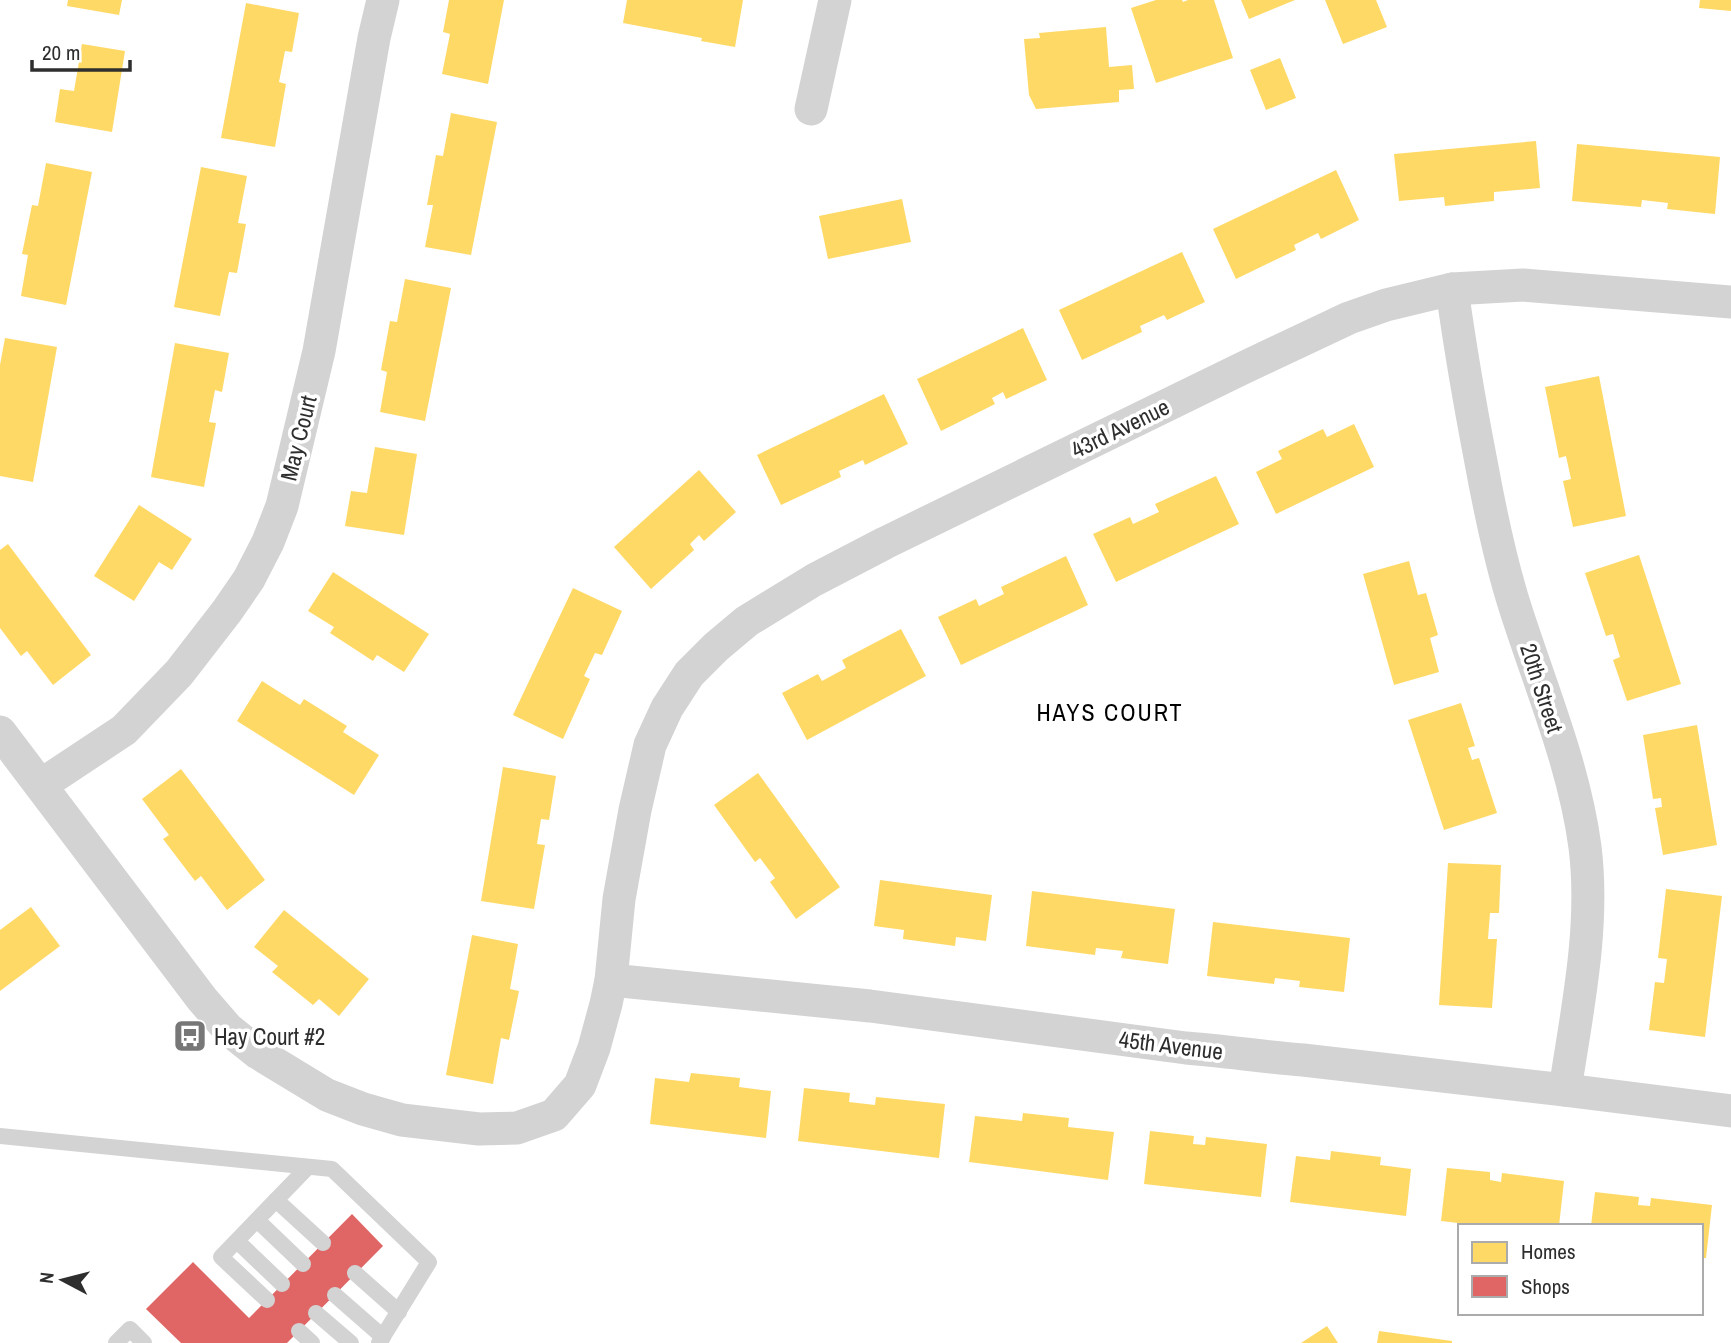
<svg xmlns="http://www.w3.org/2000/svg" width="1731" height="1343" font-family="'Archivo Narrow',sans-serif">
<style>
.homes{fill:#ffd966}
.shops{fill:#e06666}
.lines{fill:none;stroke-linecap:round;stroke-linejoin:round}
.service{stroke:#d3d3d3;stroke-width:16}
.minor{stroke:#d3d3d3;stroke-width:33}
.labels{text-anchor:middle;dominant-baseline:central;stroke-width:7;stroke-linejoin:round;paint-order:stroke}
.street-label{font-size:23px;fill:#2e2e2e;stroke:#fff}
.poi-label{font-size:23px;fill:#2e2e2e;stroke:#fff;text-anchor:start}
.neighbourhood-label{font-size:24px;letter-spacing:2px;fill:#000;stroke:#fff}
</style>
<rect width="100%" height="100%" fill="#fff"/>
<g class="homes">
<path d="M68 0H122L119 15 67 6Z"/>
<path d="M449 0H504L488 84 442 74 450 34 443 32Z"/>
<path d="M627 0H743L735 47 701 41 702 38 623 23Z"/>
<path d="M1156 0H1182L1183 2 1188 0H1214L1233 58 1156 83 1131 8Z"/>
<path d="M1241 0H1295L1249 19Z"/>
<path d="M1325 0H1376L1387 27 1343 44Z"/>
<path d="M1700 0H1731V11L1699 8Z"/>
<path d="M246 3 299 13 292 52 285 51 279 82 286 84 275 147 221 138Z"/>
<path d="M1106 27 1109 67 1132 65 1134 89 1119 90V102L1036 109 1029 95 1024 39 1040 38 1039 33Z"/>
<path d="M82 44 125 51 112 132 55 122 60 89 74 91Z"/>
<path d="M1280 58 1296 98 1266 110 1250 70Z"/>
<path d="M451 113 497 122 471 255 425 247 433 205H427L436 155 443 156Z"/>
<path d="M1536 141 1540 188 1494 192V201L1445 206 1444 197 1399 201 1394 154Z"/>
<path d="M1577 144 1720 157 1715 214 1667 209 1668 203 1642 200 1641 207 1572 201Z"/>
<path d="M46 163 92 172 66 305 21 296 28 255 22 254 32 205 38 206Z"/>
<path d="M201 167 247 176 238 223 246 224 237 273 229 272 220 316 174 307Z"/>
<path d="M1336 170 1359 220 1321 239 1318 233 1294 245 1296 250 1236 279 1213 229Z"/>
<path d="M902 199 911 242 828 259 819 216Z"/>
<path d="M1182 252 1205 302 1167 320 1164 315 1140 326 1142 332 1082 360 1059 310Z"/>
<path d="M405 279 451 288 425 421 380 412 387 372 381 370 390 321 397 322Z"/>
<path d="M1023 328 1047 380 1006 399 1003 392 992 398 995 404 941 431 917 379Z"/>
<path d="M5 338 57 347 33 482 0 476V365Z"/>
<path d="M175 343 229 353 222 392 215 390 209 422 216 423 204 487 151 477Z"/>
<path d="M1599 376 1626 516 1573 527 1563 481 1571 479 1566 456 1559 458 1545 387Z"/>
<path d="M884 394 908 444 865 465 863 460 839 471 841 477 781 505 757 455Z"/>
<path d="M1354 424 1374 467 1276 514 1256 472 1282 459 1278 451 1323 429 1327 437Z"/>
<path d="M375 447 417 454 404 535 345 526 351 491 367 493Z"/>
<path d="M699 470 736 512 704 541 699 535 690 544 694 550 651 589 614 547Z"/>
<path d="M1216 476 1239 524 1116 582 1093 534 1130 517 1133 524 1159 512 1155 504Z"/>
<path d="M139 505 192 539 172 570 159 562 134 601 94 576Z"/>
<path d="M8 544 91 655 53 685 27 651 21 656 0 628V550Z"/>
<path d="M1639 555 1681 684 1627 701 1613 660 1620 657 1613 634 1606 636 1585 573Z"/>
<path d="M1066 556 1088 605 961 665 938 617 976 599 979 606 1004 594 1001 587Z"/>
<path d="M1409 561 1418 595 1426 593 1438 635 1430 638 1439 672 1394 685 1363 574Z"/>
<path d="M333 572 429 634 404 672 377 655 373 661 330 633 334 627 308 611Z"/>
<path d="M573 588 622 611 602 655 595 653 584 676 590 679 563 739 513 715Z"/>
<path d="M901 629 926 676 807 740 782 693 818 674 822 681 846 668 842 660Z"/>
<path d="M262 681 300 705 304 699 347 726 343 732 379 755 354 795 237 721Z"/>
<path d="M1461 703 1475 746 1468 748 1472 760 1479 758 1497 813 1444 830 1408 720Z"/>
<path d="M1697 725 1717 845 1663 855 1655 808 1662 807 1661 798 1653 799 1643 735Z"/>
<path d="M503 767 556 776 549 820 541 819 537 844 545 845 534 909 481 901Z"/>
<path d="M181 769 265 880 227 910 201 876 195 881 163 839 169 835 142 799Z"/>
<path d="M758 773 840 887 796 919 770 882 775 878 760 858 755 862 714 805Z"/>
<path d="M1448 863 1501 865 1499 913H1490L1488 939H1497L1492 1008 1439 1005Z"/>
<path d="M880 880 992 895 986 941 956 937 955 946 903 939 904 930 874 926Z"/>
<path d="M1666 889 1722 896 1705 1037 1649 1030 1655 982 1664 983 1667 959 1658 958Z"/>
<path d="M1032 891 1175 909 1168 964 1121 958 1123 951 1096 948 1095 955 1026 946Z"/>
<path d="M31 907 60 946 0 991V930Z"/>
<path d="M284 910 369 979 339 1016 319 999 313 1005 272 972 278 966 254 947Z"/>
<path d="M1213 922 1350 938 1344 992 1299 987 1300 981 1275 978 1274 984 1207 976Z"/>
<path d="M472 935 518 944 510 989 519 991 509 1040 501 1038 493 1084 446 1075Z"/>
<path d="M691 1073 740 1078 739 1087 771 1091 766 1138 650 1124 655 1078 689 1082Z"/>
<path d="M804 1088 850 1093 849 1102 875 1105 876 1097 945 1104 939 1158 798 1141Z"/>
<path d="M1023 1113 1069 1118 1068 1127 1114 1132 1108 1180 969 1162 975 1116 1022 1121Z"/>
<path d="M1150 1131 1194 1136 1193 1144 1205 1145 1206 1137 1267 1144 1261 1197 1144 1184Z"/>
<path d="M1331 1151 1381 1157 1380 1165 1411 1169 1406 1216 1290 1202 1296 1156 1330 1160Z"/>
<path d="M1447 1168 1490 1172V1180L1501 1182 1502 1173 1564 1181 1559 1226H1484L1441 1221Z"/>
<path d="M1595 1192 1639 1197 1638 1205 1650 1206 1651 1198 1712 1205 1706 1258H1701V1226H1591Z"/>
<path d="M1327 1326 1338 1343H1301Z"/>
<path d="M1379 1331 1452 1341V1343H1377Z"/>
</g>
<path class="shops" d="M352 1214 383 1246 287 1343H181L146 1309 193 1262 249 1318Z"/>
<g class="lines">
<g class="service">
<path d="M0 1136 332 1169 429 1262 379 1343"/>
<path d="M276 1200 323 1243"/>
<path d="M257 1220 303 1264"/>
<path d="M237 1241 282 1284"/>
<path d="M355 1273 399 1312"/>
<path d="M335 1295 383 1337"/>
<path d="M267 1300 221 1257 308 1167"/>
<path d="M316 1313 351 1343"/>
<path d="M299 1331 312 1343"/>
<path d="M116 1343 130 1329 144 1343"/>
</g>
<g class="minor">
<path d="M811 109 835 0"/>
<path d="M1452 289C1460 347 1470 405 1481 462 1490 511 1500 560 1515 607 1540 686 1574 764 1585 847 1595 927 1577 1010 1565 1090"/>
<path d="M0 732 202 999 228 1029 258 1053 327 1095 363 1109 402 1120 479 1129 517 1128 554 1115 580 1085 594 1048 606 1004 611 980 619 899 635 810 650 745 667 708 689 674 716 647 747 621 814 580 885 543 1241 369 1349 318 1386 305 1452 289 1523 285 1731 302"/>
<path d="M41 785 124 730 179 673 227 611 249 579 268 542 282 506 319 351 374 38 383 0"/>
<path d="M611 980 870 1006 1186 1048C1225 1051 1264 1057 1303 1060L1565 1090 1731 1111"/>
</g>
</g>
<defs>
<symbol id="bus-square" viewBox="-11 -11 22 22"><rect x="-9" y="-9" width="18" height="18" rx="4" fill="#777" stroke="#fff"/><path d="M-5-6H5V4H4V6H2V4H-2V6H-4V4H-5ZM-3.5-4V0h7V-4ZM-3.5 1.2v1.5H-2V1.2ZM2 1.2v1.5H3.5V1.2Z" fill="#fff"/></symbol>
</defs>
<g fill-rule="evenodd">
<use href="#bus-square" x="171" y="1017" width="38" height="38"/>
</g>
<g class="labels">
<g class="street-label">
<text transform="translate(1120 428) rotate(-26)">43rd Avenue</text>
<text transform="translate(298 438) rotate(-76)">May Court</text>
<text transform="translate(1542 688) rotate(72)">20th Street</text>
<text transform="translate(1171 1045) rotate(7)">45th Avenue</text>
</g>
<g class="poi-label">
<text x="214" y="1036">Hay Court #2</text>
</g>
<g class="neighbourhood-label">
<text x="1110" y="712">HAYS COURT</text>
</g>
</g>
<rect x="1458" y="1224" width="245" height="91" fill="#ffffff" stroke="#ababab" stroke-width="2"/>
<rect x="1472" y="1242" width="35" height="21" fill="#ffd966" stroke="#ababab" stroke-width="2"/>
<text x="1521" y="1259" font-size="21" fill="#2e2e2e">Homes</text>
<rect x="1472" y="1276" width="35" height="21" fill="#e06666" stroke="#ababab" stroke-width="2"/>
<text x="1521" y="1294" font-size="21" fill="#2e2e2e">Shops</text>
<g transform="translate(63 1280) rotate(277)" stroke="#ffffff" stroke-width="5" paint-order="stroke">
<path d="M0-5L12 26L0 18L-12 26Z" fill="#2e2e2e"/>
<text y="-10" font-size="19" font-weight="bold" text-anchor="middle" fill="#2e2e2e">N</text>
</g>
<path d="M32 60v10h98v-10" fill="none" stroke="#2e2e2e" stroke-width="3.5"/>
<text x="42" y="60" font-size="21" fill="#2e2e2e" stroke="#ffffff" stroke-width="5" paint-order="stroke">20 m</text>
</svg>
